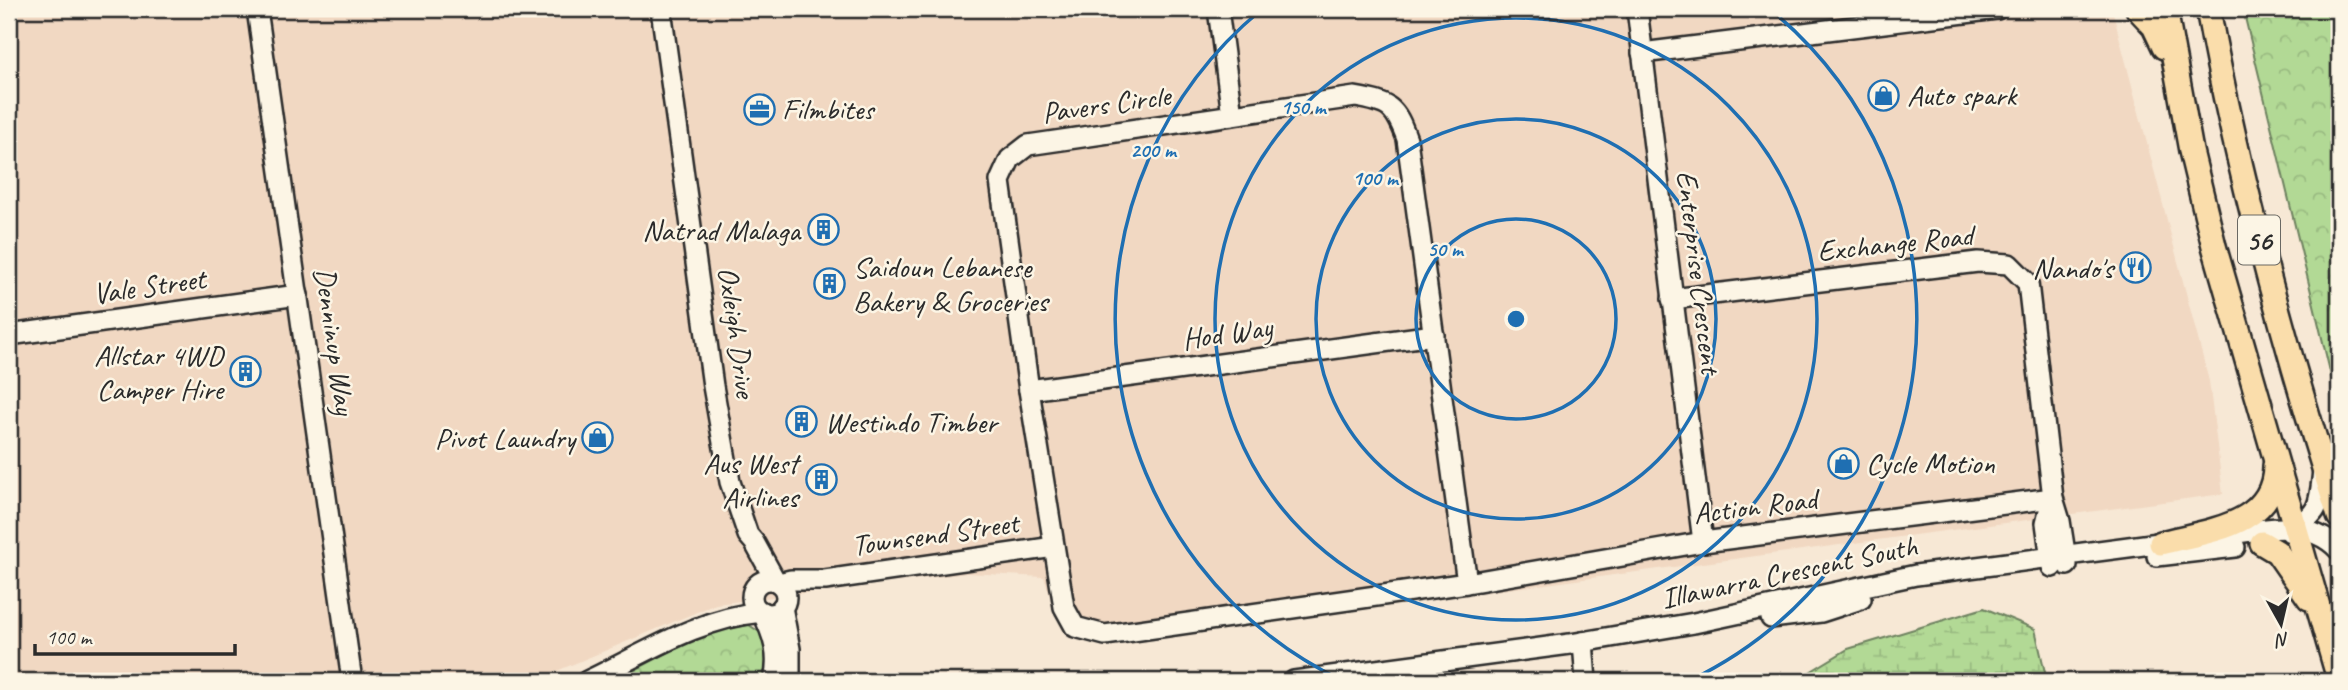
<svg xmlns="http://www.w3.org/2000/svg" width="2348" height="690" font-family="Caveat,sans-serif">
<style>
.built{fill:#f1d8c2}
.wetland{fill:url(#wetland-marsh);stroke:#6e8260;stroke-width:2}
.park{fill:url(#park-crowns);stroke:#6e8260;stroke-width:2}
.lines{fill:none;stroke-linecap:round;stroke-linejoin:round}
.minor-casing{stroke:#2b2b2b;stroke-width:24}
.major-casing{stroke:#2b2b2b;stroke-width:28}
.minor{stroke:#fcf5e5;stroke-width:19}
.major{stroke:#faddab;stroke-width:23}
.ring{fill:none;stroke:#1f6fb2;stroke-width:3.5}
.labels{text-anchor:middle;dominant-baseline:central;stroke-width:5;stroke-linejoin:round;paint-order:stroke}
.shield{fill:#fcf5e5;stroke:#6a6863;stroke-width:2}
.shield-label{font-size:28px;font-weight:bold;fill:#2b2b2b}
.poi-label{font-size:30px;fill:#2b2b2b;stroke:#fcf5e5;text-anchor:start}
.street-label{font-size:30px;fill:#2b2b2b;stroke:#fcf5e5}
.centre{fill:#1f6fb2;stroke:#fcf5e5;stroke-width:3.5}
.ring-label{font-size:21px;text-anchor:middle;font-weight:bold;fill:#1f6fb2;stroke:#fcf5e5;stroke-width:5;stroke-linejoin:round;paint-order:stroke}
</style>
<defs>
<pattern id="wetland-marsh" width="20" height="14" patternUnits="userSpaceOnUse" patternTransform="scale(1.75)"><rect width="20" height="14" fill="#b2d995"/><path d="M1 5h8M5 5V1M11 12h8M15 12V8" fill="none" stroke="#99ba81"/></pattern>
<pattern id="park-crowns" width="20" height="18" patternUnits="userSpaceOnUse" patternTransform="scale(1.75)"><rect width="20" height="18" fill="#b2d995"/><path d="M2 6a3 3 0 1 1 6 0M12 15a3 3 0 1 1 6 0" fill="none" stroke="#99ba81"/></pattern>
</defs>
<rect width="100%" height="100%" fill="#f7e8d5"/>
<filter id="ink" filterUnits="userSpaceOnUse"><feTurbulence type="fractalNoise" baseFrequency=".0143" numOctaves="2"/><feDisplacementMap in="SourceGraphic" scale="14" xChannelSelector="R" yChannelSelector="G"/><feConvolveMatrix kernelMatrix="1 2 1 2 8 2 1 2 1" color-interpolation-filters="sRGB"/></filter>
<g filter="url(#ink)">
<path class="built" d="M9 9H2112L2209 381 2223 494 1101 643 1057 616 1044 577 967 573 716 604 533 681H9Z"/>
<path class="wetland" d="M1984 608 2035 629 2047 681H1795L1848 649Z"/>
<g class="park">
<path d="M2243 9H2339V409Z"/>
<path d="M749 625 764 635C769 653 768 664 761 681H614C656 660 701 630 749 625Z"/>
</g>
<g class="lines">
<defs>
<g id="minor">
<path d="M257 9 352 681"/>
<path d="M661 9 713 386 730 482 748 535 754 542 775 580"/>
<path d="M1218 9 1232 115"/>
<path d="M1637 9 1703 542"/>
<path d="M1642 53 1997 9"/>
<path d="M1672 299 1978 262 2009 264 2028 283 2053 498 2060 521 2067 565"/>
<path d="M9 335 298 295"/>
<path d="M1029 390 1434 335"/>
<path d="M2290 532C2321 511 2319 506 2323 470"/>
<path d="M2211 537C2255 532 2305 514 2339 550"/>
<path d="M2157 556 2235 547"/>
<path d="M2052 567 2046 523 2052 499"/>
<circle cx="769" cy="597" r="17"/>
<path d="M779 583 791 580H825L1054 547"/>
<path d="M1467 583 1407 139C1395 106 1390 103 1355 97L1028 145 1010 159 1000 181 1029 390 1064 607 1075 627 1105 635 1467 583 1703 542 2053 498"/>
<path d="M782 607 790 649V681"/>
<path d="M762 612C774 636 780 655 774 681"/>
<path d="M1771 618 1821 612 1861 599"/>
<path d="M1583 642 1586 681"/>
<path d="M587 681C644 654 698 618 762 612"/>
<path d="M1294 681 1570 644 1694 623 1916 575 2174 541"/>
</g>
<g id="major">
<path d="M2138 9 2154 26 2164 47"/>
<path d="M2165 9 2191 151 2214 246 2339 679"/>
<path d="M2208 9C2239 181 2286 350 2339 516"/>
<path d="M2161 543C2206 531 2275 526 2275 466"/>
<path d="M2262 543 2277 552 2309 598"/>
</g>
</defs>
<use href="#minor" class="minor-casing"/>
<use href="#major" class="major-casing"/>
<use href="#minor" class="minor"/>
<use href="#major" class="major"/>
</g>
</g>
<g class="ring">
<circle cx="1516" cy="319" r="100"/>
<circle cx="1516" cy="319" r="200"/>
<circle cx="1516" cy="319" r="301"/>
<path d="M1343 681A401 401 0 0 1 1261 10M1771 10A401 401 0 0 1 1689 681"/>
</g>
<defs>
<symbol id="shop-ring" viewBox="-11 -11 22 22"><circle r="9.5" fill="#fcf5e5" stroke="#1f6fb2" stroke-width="1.5"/><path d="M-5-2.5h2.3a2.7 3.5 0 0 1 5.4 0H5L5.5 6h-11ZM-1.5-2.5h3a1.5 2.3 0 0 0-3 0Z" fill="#1f6fb2"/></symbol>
<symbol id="office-ring" viewBox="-11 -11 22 22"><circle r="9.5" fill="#fcf5e5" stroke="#1f6fb2" stroke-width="1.5"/><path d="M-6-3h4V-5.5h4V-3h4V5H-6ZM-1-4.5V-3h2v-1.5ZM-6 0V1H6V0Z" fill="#1f6fb2"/></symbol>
<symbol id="building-ring" viewBox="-11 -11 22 22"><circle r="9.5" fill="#fcf5e5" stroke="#1f6fb2" stroke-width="1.5"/><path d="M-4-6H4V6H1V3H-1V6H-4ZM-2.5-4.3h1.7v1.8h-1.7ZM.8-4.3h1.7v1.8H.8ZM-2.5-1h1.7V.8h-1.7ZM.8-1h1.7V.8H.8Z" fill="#1f6fb2"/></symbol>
<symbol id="restaurant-ring" viewBox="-11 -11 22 22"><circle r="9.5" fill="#fcf5e5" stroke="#1f6fb2" stroke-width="1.5"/><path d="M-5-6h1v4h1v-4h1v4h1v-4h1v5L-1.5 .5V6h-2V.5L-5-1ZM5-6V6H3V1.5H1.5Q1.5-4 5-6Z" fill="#1f6fb2"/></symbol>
</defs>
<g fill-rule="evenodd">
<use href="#shop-ring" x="1866" y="78" width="35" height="35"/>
<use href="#office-ring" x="742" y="92" width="35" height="35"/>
<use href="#building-ring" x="806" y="212" width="35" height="35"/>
<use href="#restaurant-ring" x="2118" y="250" width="35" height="35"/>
<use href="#building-ring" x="812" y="266" width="35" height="35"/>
<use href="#building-ring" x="228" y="354" width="35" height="35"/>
<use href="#building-ring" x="784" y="404" width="35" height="35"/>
<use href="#shop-ring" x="580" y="420" width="35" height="35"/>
<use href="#shop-ring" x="1826" y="446" width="35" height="35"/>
<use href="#building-ring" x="804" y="462" width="35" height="35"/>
</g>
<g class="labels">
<rect class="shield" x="2238" y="215.5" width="42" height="49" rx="5"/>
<g class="shield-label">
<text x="2259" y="240">56</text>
</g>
<g class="poi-label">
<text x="1907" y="95">Auto spark</text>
<text x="782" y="109">Filmbites</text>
<text x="800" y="230" text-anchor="end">Natrad Malaga</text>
<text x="853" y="267">Saidoun Lebanese<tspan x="853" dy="34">Bakery &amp; Groceries</tspan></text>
<text x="2113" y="268" text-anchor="end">Nando's</text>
<text x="223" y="355" text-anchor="end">Allstar 4WD<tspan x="223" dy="34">Camper Hire</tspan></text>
<text x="825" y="422">Westindo Timber</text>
<text x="575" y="438" text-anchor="end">Pivot Laundry</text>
<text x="798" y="463" text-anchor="end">Aus West<tspan x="798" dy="34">Airlines</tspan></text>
<text x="1866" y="463">Cycle Motion</text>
</g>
<g class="street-label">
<text transform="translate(1106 104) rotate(-8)">Pavers Circle</text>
<text transform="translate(1895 243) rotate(-6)">Exchange Road</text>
<text transform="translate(1699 272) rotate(83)">Enterprise Crescent</text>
<text transform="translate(149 286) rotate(-8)">Vale Street</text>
<text transform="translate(737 332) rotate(82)">Oxleigh Drive</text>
<text transform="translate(1227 333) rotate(-8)">Hod Way</text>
<text transform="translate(335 341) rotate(82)">Denninup Way</text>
<text transform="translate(1755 506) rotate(-7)">Action Road</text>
<text transform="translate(935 534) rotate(-8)">Townsend Street</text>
<text transform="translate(1789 572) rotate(-12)">Illawarra Crescent South</text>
</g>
</g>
<circle cx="1516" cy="319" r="10" class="centre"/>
<g class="ring-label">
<text x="1303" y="114">150 m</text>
<text x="1153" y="157">200 m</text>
<text x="1375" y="185">100 m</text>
<text x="1445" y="256">50 m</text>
</g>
<rect width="2348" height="690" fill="none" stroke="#fcf5e5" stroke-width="35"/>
<rect x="18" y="18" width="2313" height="655" fill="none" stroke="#2b2b2b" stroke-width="2.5" filter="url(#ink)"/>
<g transform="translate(2281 624) rotate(172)" stroke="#fcf5e5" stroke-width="5" paint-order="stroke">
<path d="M0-5L12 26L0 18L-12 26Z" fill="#2b2b2b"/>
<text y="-10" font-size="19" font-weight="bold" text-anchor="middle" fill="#2b2b2b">N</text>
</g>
<path d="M35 644v10h200v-10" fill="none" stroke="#2b2b2b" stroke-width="3.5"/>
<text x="46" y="644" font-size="21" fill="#2b2b2b" stroke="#fcf5e5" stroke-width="5" paint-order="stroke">100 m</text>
</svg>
